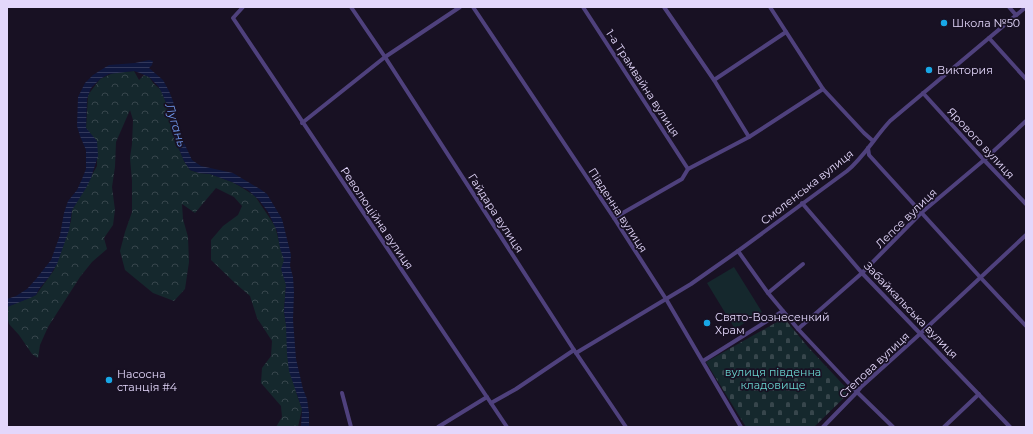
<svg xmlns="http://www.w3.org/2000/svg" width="1033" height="434" font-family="Montserrat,sans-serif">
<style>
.forest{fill:url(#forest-crowns)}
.cemetery{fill:url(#cemetery-stones)}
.pitch{fill:#15282d}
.water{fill:url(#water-rules)}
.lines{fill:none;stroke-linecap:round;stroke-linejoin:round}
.minor{stroke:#4f417d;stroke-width:4}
.poi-dot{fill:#18a7e6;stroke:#181123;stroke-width:1.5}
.labels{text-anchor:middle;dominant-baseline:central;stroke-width:3.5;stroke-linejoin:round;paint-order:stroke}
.poi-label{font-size:11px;fill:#e3d7fb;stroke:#181123;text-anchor:start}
.street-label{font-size:11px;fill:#e3d7fb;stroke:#181123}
.park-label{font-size:11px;fill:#6ad4cf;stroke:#181123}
.water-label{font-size:12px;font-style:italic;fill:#709af0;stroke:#181123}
</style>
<defs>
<pattern id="forest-crowns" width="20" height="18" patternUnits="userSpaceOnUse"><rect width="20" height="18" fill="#15282d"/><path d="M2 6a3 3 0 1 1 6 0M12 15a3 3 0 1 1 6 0" fill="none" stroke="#37464c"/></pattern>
<pattern id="cemetery-stones" width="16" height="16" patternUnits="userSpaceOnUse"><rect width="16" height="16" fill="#15282d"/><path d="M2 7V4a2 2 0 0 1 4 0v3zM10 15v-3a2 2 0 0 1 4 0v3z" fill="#37464c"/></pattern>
<pattern id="water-rules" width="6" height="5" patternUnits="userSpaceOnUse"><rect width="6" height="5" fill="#0f173e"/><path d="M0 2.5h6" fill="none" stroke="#32385b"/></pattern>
</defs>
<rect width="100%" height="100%" fill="#181123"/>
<path class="forest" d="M134 71 139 80 144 75 149 77 154 84 161 90 167 105 172 132 184 161 190 170 199 173 210 174 232 182 241 187 255 196 275 226 284 260 286 285 284 311 296 392 302 409 298 427H276L282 417 281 406 261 383 262 368 271 356 272 341 257 318 250 296 236 284 211 260V240L223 226 238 215 242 206 234 197 216 188 195 213 182 204 183 219 188 237 189 262 185 289 174 301 153 293 125 270 120 251 125 232 132 212V181L130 158 132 144 133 120 130 110 116 142 115 167 112 187 115 210 113 225 104 238 107 249 92 262 80 277 48 327 40 345 38 358 32 354 19 335 9 324 7 315V307L36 295 54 270 71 221 72 210 97 166V146L86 128 88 95 100 79 113 73Z"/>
<path class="cemetery" d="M784 318 808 347 850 392 814 427H746L706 362Z"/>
<path class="pitch" d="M734 267 762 312 735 329 707 283Z"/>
<path class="water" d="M149 60 153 61 152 65 149 68 163 80 169 91 173 101 180 134 192 160 201 166 233 173 260 189 267 194 282 219 291 255 290 266 293 277 294 292 293 320 296 359 303 389 307 399 309 413V427H301L302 409 289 371 287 354 286 325 284 311 286 285 281 269 284 260 280 248 277 231 268 212 259 200 248 190 232 182 210 174 199 173 190 170 184 161 172 132 167 105 161 91 158 86 149 77 140 73 134 71 109 74 100 79 91 88 87 99 86 128 97 141 98 156 91 178 86 188 72 210 69 230 57 264 49 277 39 289 36 295 30 298 7 307V299L16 296 27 289 36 279 51 260 60 235 64 213 68 201 77 190 82 179 86 169V150L80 136 77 126 78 97 85 83 93 75 109 65 135 63Z"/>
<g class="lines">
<g class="minor">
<path d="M243 7 233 18 507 427"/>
<path d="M351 7 385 57 574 350 626 427"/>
<path d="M473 7 614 218 666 299 741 427"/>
<path d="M583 7 688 169"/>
<path d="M664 7 714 80 749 137"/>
<path d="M770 7 823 89 864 133 873 141"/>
<path d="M1009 7 1016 15"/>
<path d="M989 38 1026 79"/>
<path d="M714 80 786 32"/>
<path d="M923 93 984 160 1026 204"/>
<path d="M302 123 385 57 460 7"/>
<path d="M868 148 869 155 980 277 1026 326"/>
<path d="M802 203 862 273 1010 427"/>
<path d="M614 218 682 179 688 169 749 137 823 89"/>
<path d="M738 251 768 293 798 329 857 392 893 427"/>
<path d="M768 293 803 264"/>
<path d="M798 329 862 273 921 213 984 160 1026 121"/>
<path d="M576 353 691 284 738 251 847 171C864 157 875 137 890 121L1026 7"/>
<path d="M703 361 783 311"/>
<path d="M342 393 351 427"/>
<path d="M491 403 516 389 574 350"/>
<path d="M438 427 487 397"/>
<path d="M823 427 857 392 861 387 921 333 1026 235"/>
<path d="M944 427 979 394"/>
</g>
</g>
<g class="poi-dot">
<circle cx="944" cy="23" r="4"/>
<circle cx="929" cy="70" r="4"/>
<circle cx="707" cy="323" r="4"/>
<circle cx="109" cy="380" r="4"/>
</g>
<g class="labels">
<g class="poi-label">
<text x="952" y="23">Школа №50</text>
<text x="937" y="70">Виктория</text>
<text x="715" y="317">Свято-Вознесенкий<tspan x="715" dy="13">Храм</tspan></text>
<text x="117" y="374">Насосна<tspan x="117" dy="13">станція #4</tspan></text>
</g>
<g class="street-label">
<text transform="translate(643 83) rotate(57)">1-а Трамвайна вулиця</text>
<text transform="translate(981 143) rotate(47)">Ярового вулиця</text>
<text transform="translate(807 187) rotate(-38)">Смоленська вулиця</text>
<text transform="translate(618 210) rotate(57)">Південна вулиця</text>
<text transform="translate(496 213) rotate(57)">Гайдара вулиця</text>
<text transform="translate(377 218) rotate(56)">Революційна вулиця</text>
<text transform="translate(906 218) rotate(-44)">Лепсе вулиця</text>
<text transform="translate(911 310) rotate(46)">Забайкальська вулиця</text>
<text transform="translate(874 365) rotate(-43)">Степова вулиця</text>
</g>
<g class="park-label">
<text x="773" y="372">вулиця південна<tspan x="773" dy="13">кладовище</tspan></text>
</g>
<g class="water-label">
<text transform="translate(176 125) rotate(73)">Лугань</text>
</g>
</g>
<rect width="1033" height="434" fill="none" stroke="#e3d7fb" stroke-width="16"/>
</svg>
